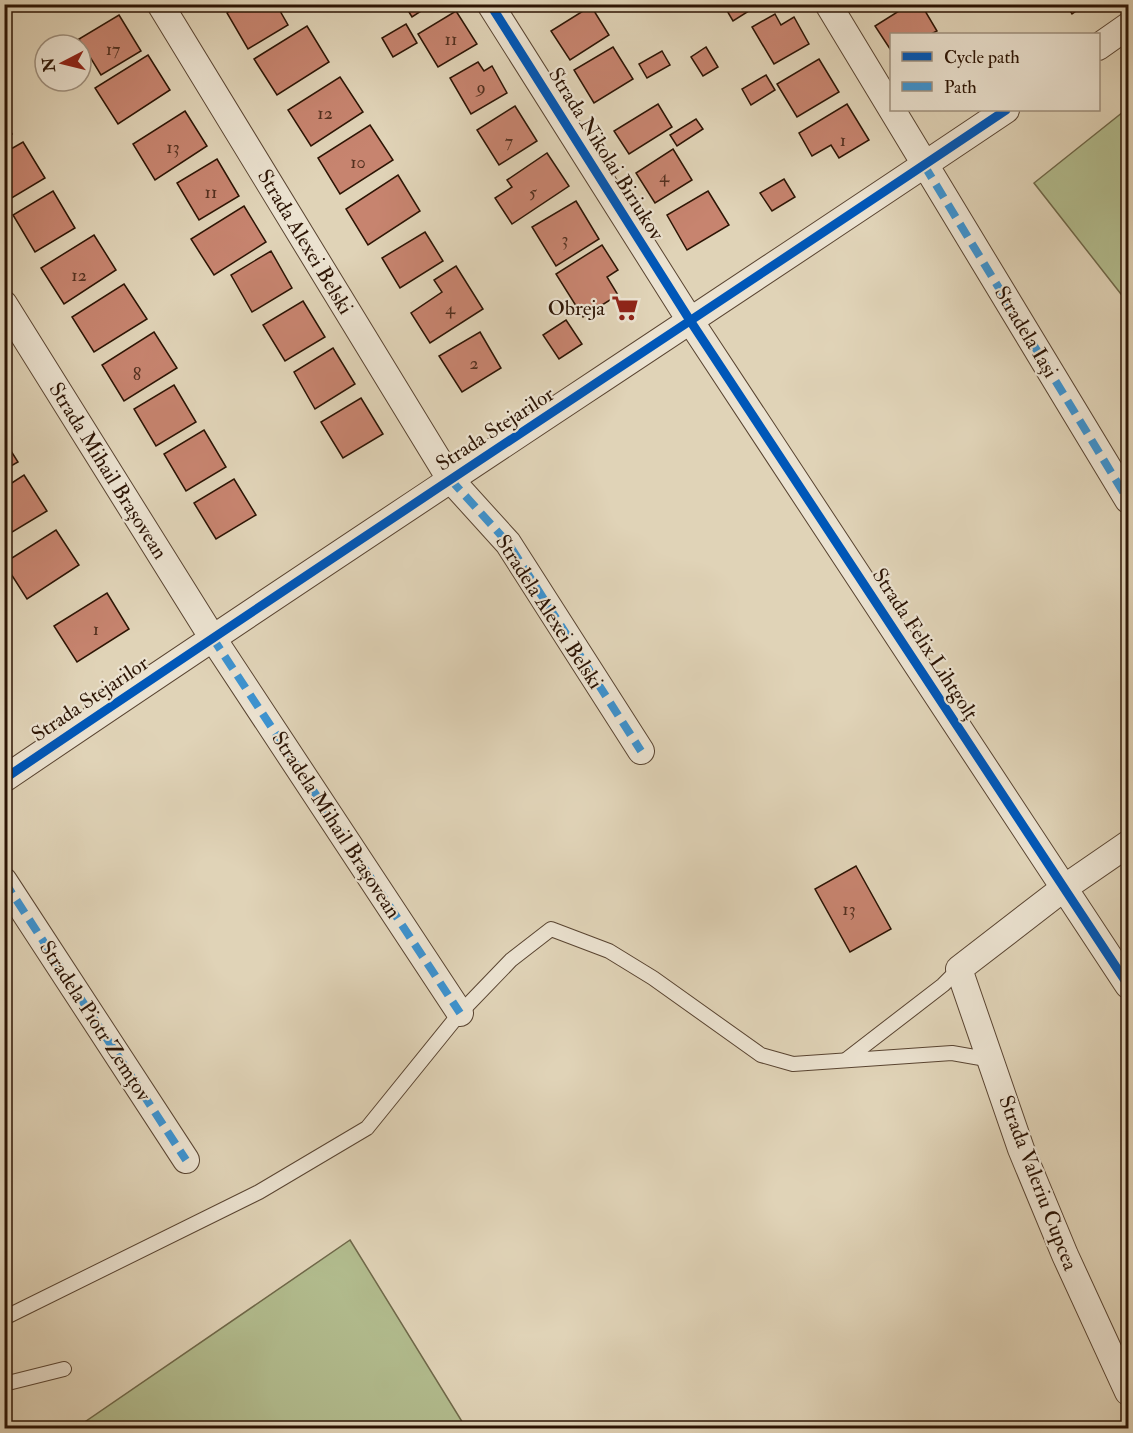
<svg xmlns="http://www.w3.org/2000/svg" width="1133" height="1433" font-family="'IM FELL Double Pica',serif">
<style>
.green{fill:#b2bc8e;stroke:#6f6849;stroke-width:1.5}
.building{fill:#c7846f;stroke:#2c1404;stroke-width:1.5}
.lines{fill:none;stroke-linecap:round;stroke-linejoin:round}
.lane-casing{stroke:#594431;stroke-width:16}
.street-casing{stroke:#594431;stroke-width:28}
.lane{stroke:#ebe2d0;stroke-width:14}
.street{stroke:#ebe2d0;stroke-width:26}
.quiet{stroke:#3c93d1;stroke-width:8;stroke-dasharray:15 8;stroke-linecap:butt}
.cycleway-casing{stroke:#ebe2d0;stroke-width:13}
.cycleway{stroke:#0057b8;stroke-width:9}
.labels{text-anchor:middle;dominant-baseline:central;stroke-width:4.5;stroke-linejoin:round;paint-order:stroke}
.number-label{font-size:18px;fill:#53301f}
.street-label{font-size:21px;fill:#2c1404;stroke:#ebe2d0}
.poi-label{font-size:21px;fill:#2c1404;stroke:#ebe2d0;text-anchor:end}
</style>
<rect width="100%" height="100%" fill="#e0d3b7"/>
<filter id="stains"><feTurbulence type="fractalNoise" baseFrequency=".00333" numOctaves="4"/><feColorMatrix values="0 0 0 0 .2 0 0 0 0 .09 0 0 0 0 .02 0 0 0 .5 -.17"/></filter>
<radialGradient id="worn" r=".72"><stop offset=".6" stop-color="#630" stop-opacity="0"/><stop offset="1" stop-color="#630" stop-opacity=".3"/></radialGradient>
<g class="green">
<path d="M1128 108V303L1034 183Z"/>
<path d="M350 1240 466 1428H76Z"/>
</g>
<g class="building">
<path d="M240 4H276L288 25 248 49 227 13Z"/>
<path d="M404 4H432L412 17Z"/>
<path d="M723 4H760L733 21Z"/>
<path d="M910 4H921L937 31 931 34H892V52L875 26Z"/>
<path d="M1066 4H1086L1072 14Z"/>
<path d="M591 6 609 35 570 60 551 31Z"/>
<path d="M456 11 477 44 438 67 418 34Z"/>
<path d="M775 14 781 25 794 17 809 44 774 64 752 27Z"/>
<path d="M119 15 141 51 101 75 79 39Z"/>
<path d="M406 24 417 43 393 57 382 38Z"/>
<path d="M307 26 329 62 277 95 254 59Z"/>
<path d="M613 47 633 79 594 103 574 70Z"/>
<path d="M706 47 718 67 703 76 691 57Z"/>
<path d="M662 51 670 65 647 78 639 64Z"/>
<path d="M148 55 170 90 118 124 95 88Z"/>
<path d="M819 59 839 92 797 117 777 84Z"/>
<path d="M478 62 484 71 492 66 507 93 471 114 450 78Z"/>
<path d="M766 75 775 90 751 105 742 89Z"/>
<path d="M340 77 363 112 311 146 288 110Z"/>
<path d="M658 104 672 127 629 154 614 131Z"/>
<path d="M847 104 869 140 839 158 831 145 812 156 799 133Z"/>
<path d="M515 106 537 141 499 165 477 130Z"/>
<path d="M185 111 207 146 155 180 133 144Z"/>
<path d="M696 119 703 129 677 146 670 135Z"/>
<path d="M4 120 12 134 4 139Z"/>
<path d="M370 125 393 160 340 194 318 158Z"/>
<path d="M23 142 45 178 5 202 4 153Z"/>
<path d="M673 149 692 180 655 203 636 173Z"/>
<path d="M547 153 569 186 512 224 495 198 512 187 507 180Z"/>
<path d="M217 159 239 196 199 220 177 183Z"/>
<path d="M398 175 420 211 368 245 346 209Z"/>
<path d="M784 179 795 197 772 211 760 193Z"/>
<path d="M53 191 75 228 35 252 13 215Z"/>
<path d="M708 191 729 225 687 250 667 215Z"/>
<path d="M576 201 599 239 556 266 532 227Z"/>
<path d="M244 206 266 242 214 275 191 239Z"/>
<path d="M425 232 443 261 400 288 382 258Z"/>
<path d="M94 235 116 270 64 304 41 268Z"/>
<path d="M602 245 618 270 607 277 618 295 583 317 556 274Z"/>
<path d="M271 251 292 288 252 312 231 275Z"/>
<path d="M456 266 483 309 430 343 411 313 442 292 434 280Z"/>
<path d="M124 284 147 319 94 352 72 317Z"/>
<path d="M303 301 325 337 285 361 263 325Z"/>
<path d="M566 320 582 344 559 359 543 335Z"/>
<path d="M154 332 177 368 124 401 102 365Z"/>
<path d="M480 332 501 368 462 392 439 356Z"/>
<path d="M333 348 355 384 315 409 294 372Z"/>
<path d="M174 385 196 422 156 446 134 409Z"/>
<path d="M361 398 383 434 343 458 321 422Z"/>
<path d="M204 430 226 467 186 491 164 454Z"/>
<path d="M4 440 18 462 4 470Z"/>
<path d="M24 475 47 511 4 537V488Z"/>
<path d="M234 479 256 515 216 539 194 503Z"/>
<path d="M56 530 79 565 27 599 4 563Z"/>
<path d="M107 593 129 629 77 662 54 626Z"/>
<path d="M856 866 891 929 850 952 815 889Z"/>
</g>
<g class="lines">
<defs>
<g id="lane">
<path d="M847 1059 943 985 959 969"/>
<path d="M4 1318 259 1192 367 1128 460 1013 511 960 551 929 609 951 653 978 761 1055 793 1064 952 1053 992 1060"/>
<path d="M4 1384 64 1369"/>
</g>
<g id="street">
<path d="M160 4 450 479 508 543 641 751"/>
<path d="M490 4 691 322 1128 985"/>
<path d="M828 4 1128 500"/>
<path d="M1098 47 1128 26"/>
<path d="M4 304 212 637 460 1013"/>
<path d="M4 779C336 553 673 334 1006 110"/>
<path d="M1128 844 1064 888 959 969 1021 1149 1065 1255 1128 1392"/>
<path d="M4 881 186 1160"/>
</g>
</defs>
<use href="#lane" class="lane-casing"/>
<use href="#street" class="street-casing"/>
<use href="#lane" class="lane"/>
<use href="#street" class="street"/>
<g class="quiet">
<path d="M924 165 1128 500"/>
<path d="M450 479 508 543 641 751"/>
<path d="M212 637 460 1013"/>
<path d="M4 881 186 1160"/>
</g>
<defs>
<g id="cycleway">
<path d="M490 4 691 322 1128 985"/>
<path d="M4 779C336 553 673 334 1006 110"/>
</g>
</defs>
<use href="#cycleway" class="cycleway-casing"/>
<use href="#cycleway" class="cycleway"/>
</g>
<defs>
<symbol id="supermarket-bare" viewBox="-9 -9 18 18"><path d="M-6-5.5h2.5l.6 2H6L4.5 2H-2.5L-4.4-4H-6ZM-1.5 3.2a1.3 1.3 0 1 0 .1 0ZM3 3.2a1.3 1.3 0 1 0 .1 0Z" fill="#8f2418" stroke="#ebe2d0" stroke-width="2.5" paint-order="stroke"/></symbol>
</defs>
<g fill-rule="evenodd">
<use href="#supermarket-bare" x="606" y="289" width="38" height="38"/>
</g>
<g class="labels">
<g class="number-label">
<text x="451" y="39">11</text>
<text x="113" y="49">17</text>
<text x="481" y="87">9</text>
<text x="325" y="113">12</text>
<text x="843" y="140">1</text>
<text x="509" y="141">7</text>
<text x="173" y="147">13</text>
<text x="358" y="162">10</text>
<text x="664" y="176">4</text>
<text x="211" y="192">11</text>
<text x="533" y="192">5</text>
<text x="565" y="239">3</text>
<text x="79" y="275">12</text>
<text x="450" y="308">4</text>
<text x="474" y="363">2</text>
<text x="137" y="374">8</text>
<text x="96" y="629">1</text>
<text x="849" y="909">13</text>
</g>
<g class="street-label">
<text transform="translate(606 154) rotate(58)">Strada Nikolai Biriukov</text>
<text transform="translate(305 242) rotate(59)">Strada Alexei Belski</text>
<text transform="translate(1026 332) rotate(59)">Stradela Iași</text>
<text transform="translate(495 429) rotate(-33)">Strada Stejarilor</text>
<text transform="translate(108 471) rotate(58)">Strada Mihail Brașovean</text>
<text transform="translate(549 612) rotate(57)">Stradela Alexei Belski</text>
<text transform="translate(925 644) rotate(57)">Strada Felix Lihtgolţ</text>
<text transform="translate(90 699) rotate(-34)">Strada Stejarilor</text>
<text transform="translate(336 825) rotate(57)">Stradela Mihail Brașovean</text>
<text transform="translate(95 1021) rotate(57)">Stradela Piotr Zemțov</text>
<text transform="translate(1038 1183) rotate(69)">Strada Valeriu Cupcea</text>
</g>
<g class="poi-label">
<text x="605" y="308">Obreja</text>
</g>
</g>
<rect width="1133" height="1433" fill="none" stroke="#e0d3b7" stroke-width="24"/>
<rect x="6" y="6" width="1121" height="1421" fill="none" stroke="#2c1404" stroke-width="3"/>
<rect x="12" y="12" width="1109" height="1409" fill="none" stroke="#2c1404" stroke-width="1.5"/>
<rect x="890" y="33" width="210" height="78" fill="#ebe2d0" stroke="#9f907e" stroke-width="1.5"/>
<rect x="902" y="52" width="30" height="9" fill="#0057b8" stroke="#9f907e" stroke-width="1.5"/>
<text x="944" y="63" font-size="18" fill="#2c1404">Cycle path</text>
<rect x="902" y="82" width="30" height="9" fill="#3c93d1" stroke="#9f907e" stroke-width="1.5"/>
<text x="944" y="93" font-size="18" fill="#2c1404">Path</text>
<g transform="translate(63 63) rotate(263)"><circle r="28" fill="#ebe2d0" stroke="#9f907e" stroke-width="1.5"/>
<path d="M0-4.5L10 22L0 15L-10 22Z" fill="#8f2418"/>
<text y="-9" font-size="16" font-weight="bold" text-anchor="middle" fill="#2c1404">N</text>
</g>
<rect width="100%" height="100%" filter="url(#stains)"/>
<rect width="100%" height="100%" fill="url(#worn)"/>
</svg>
